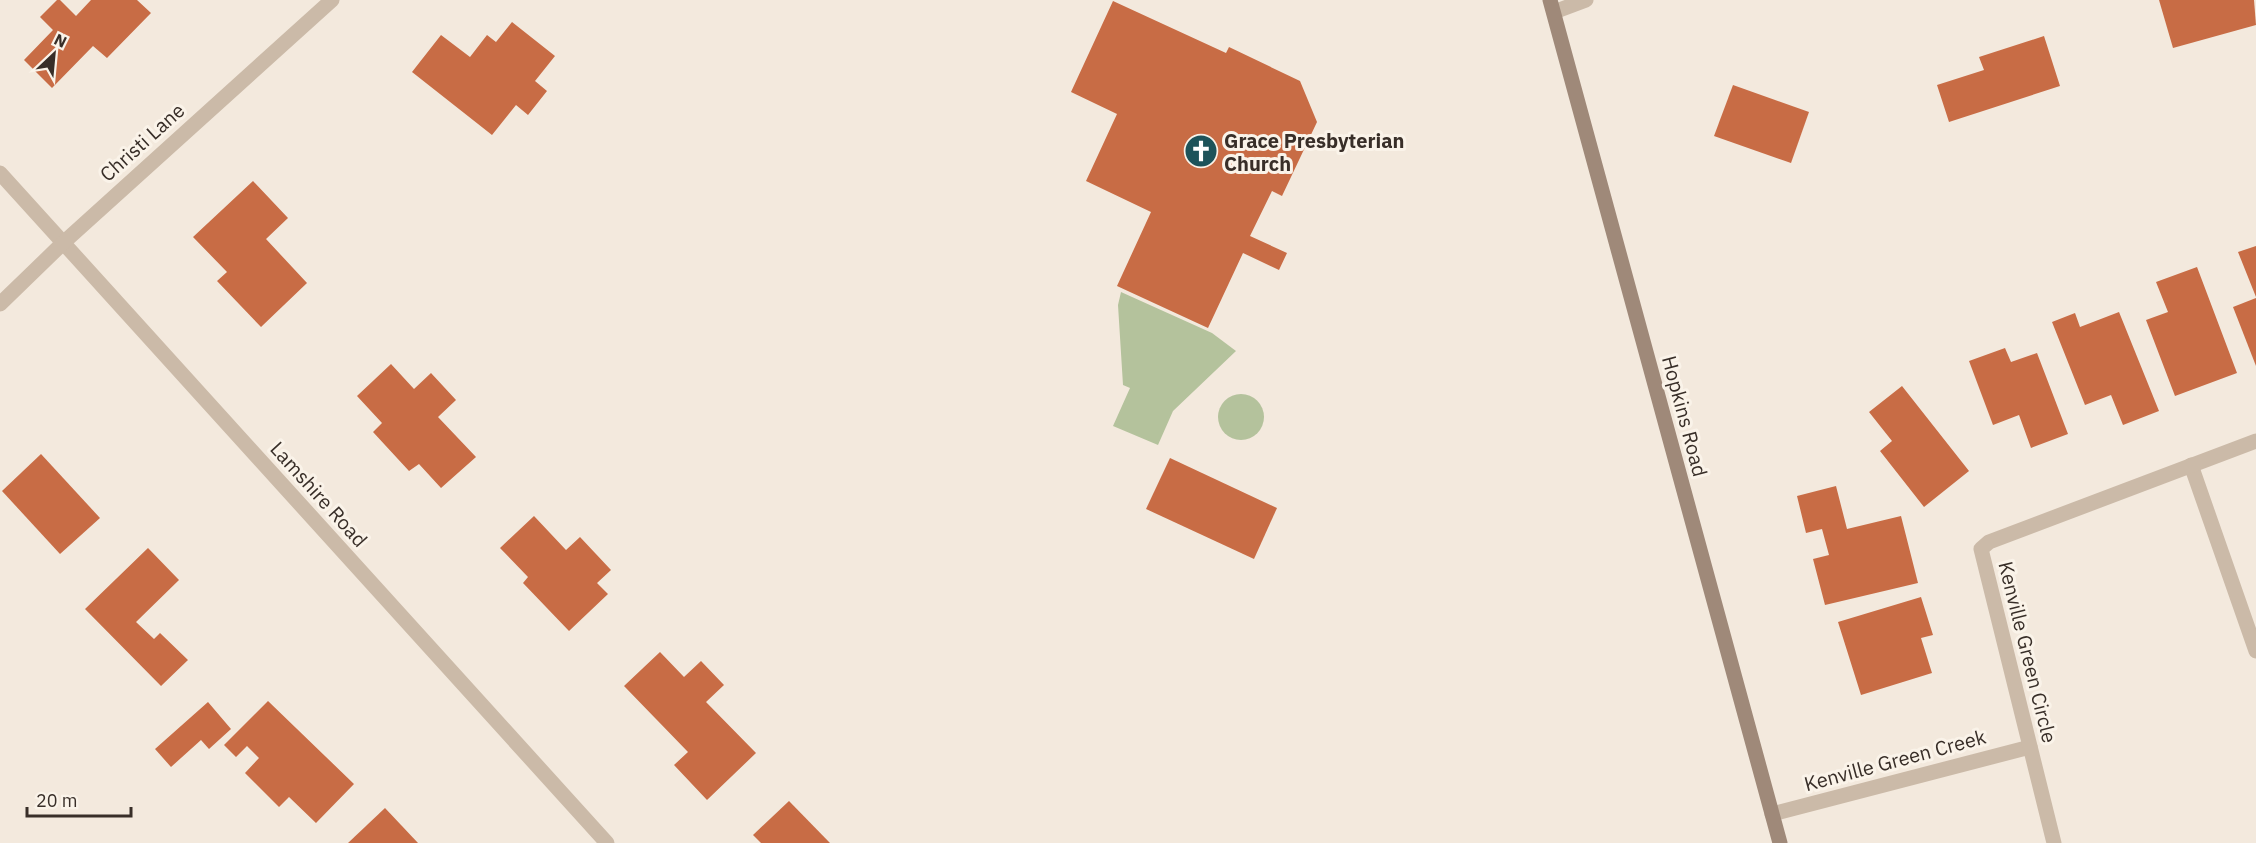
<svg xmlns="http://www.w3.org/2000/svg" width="2256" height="843" font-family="'IBM Plex Sans',sans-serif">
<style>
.green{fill:#b4c29c}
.building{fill:#c86c45}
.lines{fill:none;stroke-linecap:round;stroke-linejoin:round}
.lane{stroke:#cbbaa8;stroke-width:15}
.street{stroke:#cbbaa8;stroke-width:15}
.secondary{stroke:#9f8979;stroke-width:15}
.labels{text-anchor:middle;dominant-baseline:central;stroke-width:6;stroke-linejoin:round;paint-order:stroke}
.poi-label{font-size:20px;font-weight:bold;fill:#382e28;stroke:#faf3e9;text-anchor:start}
.street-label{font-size:20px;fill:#382e28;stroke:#faf3e9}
</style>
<rect width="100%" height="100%" fill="#f3e9dd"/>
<g class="green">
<path d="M1121 292 1212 333 1236 351 1173 411 1158 445 1113 426 1130 388 1123 385 1118 305Z"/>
<circle cx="1241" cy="417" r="23"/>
</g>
<g class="building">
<path d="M57 0H60L76 16 91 0H137L151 13 107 58 93 46 52 88 24 60 53 30 40 17Z"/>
<path d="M2159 0H2254L2256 25 2173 48Z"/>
<path d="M1113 1 1226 53 1229 47 1300 81 1317 122 1282 196 1272 191 1250 236 1287 253 1279 270 1243 253 1208 328 1117 286 1151 212 1086 181 1117 114 1071 92Z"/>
<path d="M512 22 555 56 535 81 547 91 528 115 516 105 492 135 412 72 441 35 470 57 487 35 496 42Z"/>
<path d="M2044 36 2060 86 1949 122 1937 85 1984 70 1979 57Z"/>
<path d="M1733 85 1809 112 1791 163 1714 136Z"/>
<path d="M253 181 288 218 266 239 307 283 261 327 217 281 227 272 193 237Z"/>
<path d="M2256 246V297L2238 252Z"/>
<path d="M2197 267 2237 373 2175 396 2146 320 2168 312 2156 282Z"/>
<path d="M2256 298V366L2233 307Z"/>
<path d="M2119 312 2159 411 2123 425 2111 395 2085 405 2052 322 2075 313 2080 327Z"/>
<path d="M2005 348 2011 362 2037 353 2068 434 2031 448 2019 415 1993 425 1969 361Z"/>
<path d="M391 364 414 389 431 373 456 400 438 417 476 457 441 488 419 464 409 471 373 432 382 423 357 396Z"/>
<path d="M1902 386 1969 471 1924 507 1880 451 1892 441 1869 412Z"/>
<path d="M41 454 100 518 60 554 2 491Z"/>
<path d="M1170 458 1277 508 1254 559 1146 509Z"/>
<path d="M1836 486 1847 529 1901 516 1918 583 1825 605 1813 559 1829 555 1822 529 1806 533 1797 496Z"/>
<path d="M534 516 566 550 580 537 611 570 597 583 608 594 569 631 523 583 528 577 500 548Z"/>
<path d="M148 548 179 580 136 622 154 639 160 633 188 660 161 686 85 609Z"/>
<path d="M1921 597 1933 635 1921 638 1932 673 1861 695 1838 622Z"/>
<path d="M660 652 684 677 701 661 724 685 706 702 756 753 707 800 674 765 688 752 624 686Z"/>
<path d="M268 701 354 784 316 823 289 797 279 807 245 773 259 758 247 746 236 757 224 745Z"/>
<path d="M208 702 231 729 209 749 201 740 171 767 155 749Z"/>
<path d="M789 801 830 843H761L753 835Z"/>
<path d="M385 808 418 843H348Z"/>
</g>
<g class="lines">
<path class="lane" d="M2191 465 2256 651"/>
<g class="street">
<path d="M1554 12 1586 0"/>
<path d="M0 173 607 843"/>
<path d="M0 304 63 243 332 0"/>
<path d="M1772 814 2030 747"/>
<path d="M2054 843 1981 549 1989 542 2256 441"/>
</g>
<path class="secondary" d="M1550 0 1780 843"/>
</g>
<defs>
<symbol id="church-disc" viewBox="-11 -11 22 22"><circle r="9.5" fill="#1d535a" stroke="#faf3e9"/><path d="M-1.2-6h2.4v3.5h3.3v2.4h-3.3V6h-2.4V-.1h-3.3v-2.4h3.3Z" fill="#fff"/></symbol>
</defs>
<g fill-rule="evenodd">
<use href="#church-disc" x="1182" y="132" width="38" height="38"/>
</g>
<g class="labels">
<g class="poi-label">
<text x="1224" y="140">Grace Presbyterian<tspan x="1224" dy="23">Church</tspan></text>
</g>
<g class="street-label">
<text transform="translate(142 142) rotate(-42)">Christi Lane</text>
<text transform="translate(1685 416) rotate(75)">Hopkins Road</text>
<text transform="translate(319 494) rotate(48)">Lamshire Road</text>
<text transform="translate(2028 652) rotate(76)">Kenville Green Circle</text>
<text transform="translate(1895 760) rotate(-15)">Kenville Green Creek</text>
</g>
</g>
<g transform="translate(54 54) rotate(26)" stroke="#faf3e9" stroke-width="4.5" paint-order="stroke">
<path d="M0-4.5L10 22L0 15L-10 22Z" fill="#382e28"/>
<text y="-9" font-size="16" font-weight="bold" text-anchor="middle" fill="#382e28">N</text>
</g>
<path d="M27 807v9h104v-9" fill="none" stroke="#382e28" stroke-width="3"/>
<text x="36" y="807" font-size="18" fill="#382e28" stroke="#faf3e9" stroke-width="4.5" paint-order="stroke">20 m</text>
</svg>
